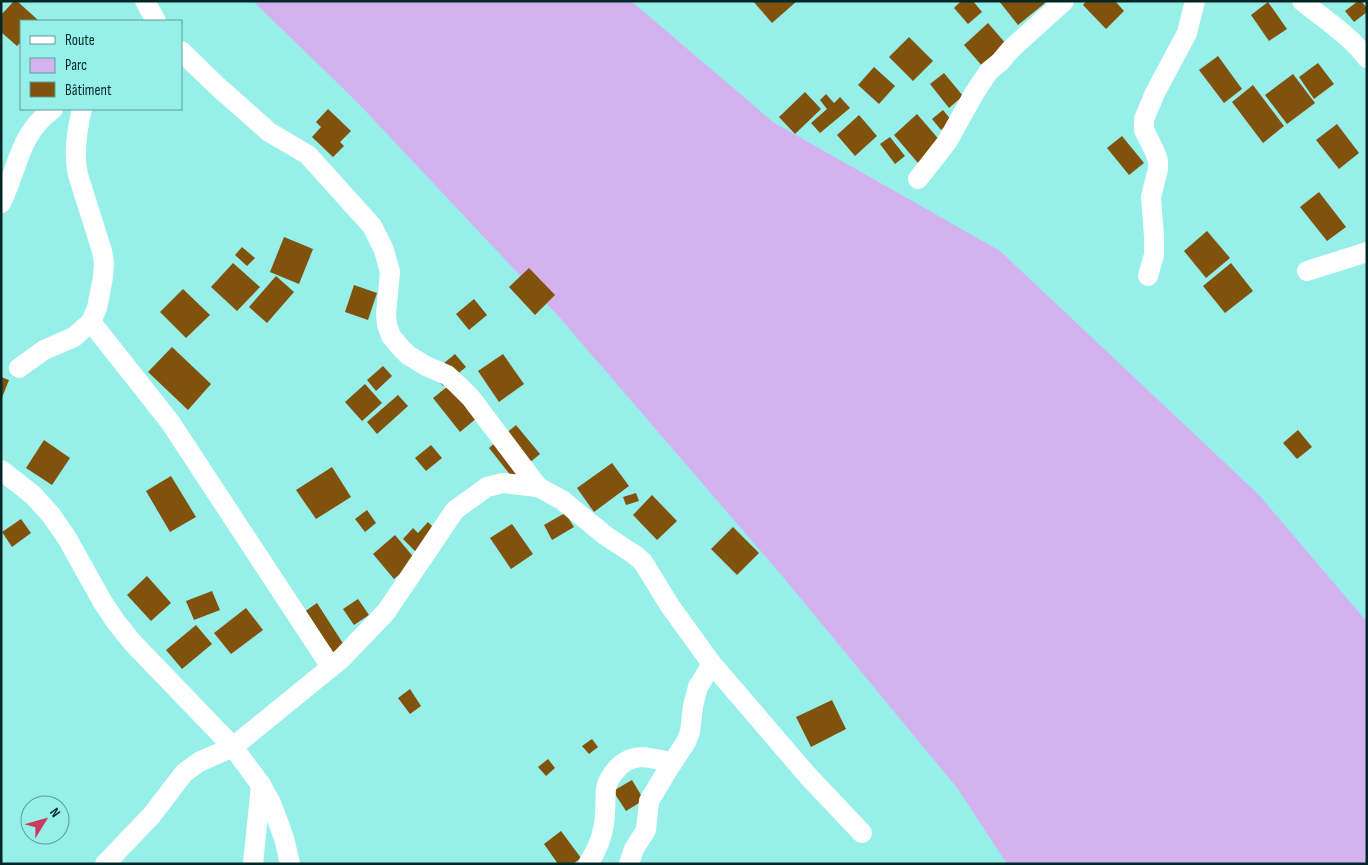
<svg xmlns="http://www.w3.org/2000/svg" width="1368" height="865" font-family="'Sofia Sans Condensed',sans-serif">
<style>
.green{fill:#d4b2ef}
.building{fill:#80520c}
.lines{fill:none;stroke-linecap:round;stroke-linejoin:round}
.minor{stroke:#fff;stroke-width:20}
</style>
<rect width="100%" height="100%" fill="#97efe9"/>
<path class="green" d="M253 1H631L773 122 1000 251 1259 495 1367 622V864H1007L958 789 783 577 560 318 358 103Z"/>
<g class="building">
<path d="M14 1H17L39 21H21V42L17 46 1 32V15Z"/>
<path d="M753 1H797L772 23Z"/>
<path d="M961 1H973L982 12 968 24 954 8Z"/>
<path d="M999 1H1043L1045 3 1018 25Z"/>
<path d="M1086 1H1115L1124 11 1106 29 1083 5Z"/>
<path d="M1358 1H1361L1367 8V12L1354 22 1345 11Z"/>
<path d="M1268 2 1287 29 1269 41 1251 15Z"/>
<path d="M988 23 1007 45 983 67 964 45Z"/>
<path d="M909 37 933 61 913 81 889 57Z"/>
<path d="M1218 56 1242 89 1224 103 1199 70Z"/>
<path d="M1318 63 1334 84 1314 99 1299 77Z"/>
<path d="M874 67 895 86 879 104 858 85Z"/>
<path d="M944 73 963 96 949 108 930 84Z"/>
<path d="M1293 74 1315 103 1287 124 1265 95Z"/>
<path d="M1253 85 1284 126 1263 143 1232 102Z"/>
<path d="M805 92 821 109 795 134 779 117Z"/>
<path d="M826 94 834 103 840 97 850 108 820 133 811 123 827 109 820 100Z"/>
<path d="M328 109 351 131 340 142 344 146 333 157 312 137 321 127 316 122Z"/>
<path d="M943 110 952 121 941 130 932 119Z"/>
<path d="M917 114 942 143 918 163 894 135Z"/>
<path d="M859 115 877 136 855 156 837 135Z"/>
<path d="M1337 124 1359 153 1339 169 1316 140Z"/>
<path d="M1122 136 1144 163 1129 175 1107 148Z"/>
<path d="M890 137 905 156 895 164 880 144Z"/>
<path d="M1319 192 1346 227 1327 241 1300 207Z"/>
<path d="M1207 231 1230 258 1206 278 1184 251Z"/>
<path d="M284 237 313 249 299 284 270 272Z"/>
<path d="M242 247 255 258 247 266 235 255Z"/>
<path d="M233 263 260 287 237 311 211 287Z"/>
<path d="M1231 263 1253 291 1225 313 1203 286Z"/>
<path d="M529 268 555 295 535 315 509 287Z"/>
<path d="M276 276 294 292 267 323 249 307Z"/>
<path d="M354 285 377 293 368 320 345 312Z"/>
<path d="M183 289 210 315 186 338 160 312Z"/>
<path d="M474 299 487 315 469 330 456 314Z"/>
<path d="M172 347 211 384 188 410 148 372Z"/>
<path d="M455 354 466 367 443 386 432 373Z"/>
<path d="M503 354 524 384 499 402 478 371Z"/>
<path d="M383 366 392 376 376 391 367 380Z"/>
<path d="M462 375 489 408 460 432 433 398Z"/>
<path d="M1 377 9 380 1 400Z"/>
<path d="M365 384 382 403 362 421 345 402Z"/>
<path d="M398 395 408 406 377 434 367 422Z"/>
<path d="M516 425 540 454 512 477 489 448Z"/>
<path d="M1298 430 1312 447 1297 459 1283 443Z"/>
<path d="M44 440 70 458 52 485 26 468Z"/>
<path d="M431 445 442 458 426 471 415 458Z"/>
<path d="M612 463 629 486 594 512 577 488Z"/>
<path d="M332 467 351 497 316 519 296 490Z"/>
<path d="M171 476 196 517 170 532 146 491Z"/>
<path d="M636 493 639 501 626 505 623 497Z"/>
<path d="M652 495 677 521 657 540 633 515Z"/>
<path d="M367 510 376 523 365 532 355 519Z"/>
<path d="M565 513 574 527 552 540 544 525Z"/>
<path d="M21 519 31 533 12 547 2 532Z"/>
<path d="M428 522 437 531 416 552 403 539 413 528 418 533Z"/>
<path d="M512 524 533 554 511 569 490 538Z"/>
<path d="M733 527 759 553 737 575 711 549Z"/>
<path d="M395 535 416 560 394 579 373 554Z"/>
<path d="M147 576 171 603 151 621 127 595Z"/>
<path d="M212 591 220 610 194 620 186 601Z"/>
<path d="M358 599 369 615 354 625 343 609Z"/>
<path d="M317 603 344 645 321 660 294 619Z"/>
<path d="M246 608 263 630 231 654 214 633Z"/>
<path d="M196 625 212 644 182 669 166 650Z"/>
<path d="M410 689 421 706 410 714 398 698Z"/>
<path d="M832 700 846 729 811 747 796 717Z"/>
<path d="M592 739 598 747 589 754 582 746Z"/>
<path d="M548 759 555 768 546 776 538 767Z"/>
<path d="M632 780 644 800 626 811 613 791Z"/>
<path d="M561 831 581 858 573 864H558L544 844Z"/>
</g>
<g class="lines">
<g class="minor">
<path d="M145 1 156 21"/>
<path d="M1302 1C1324 19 1349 35 1367 58"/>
<path d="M181 51 216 85 269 132 308 155 372 226 384 250 390 272 386 314 387 325 391 336 400 347 408 355 426 366 447 375 456 383 471 398 538 487"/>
<path d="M918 179 947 142 975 92 989 71 1000 62 1011 49 1064 1"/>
<path d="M1 203C19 167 18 135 53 109"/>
<path d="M1307 271 1367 252"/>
<path d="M1148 276 1154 255V236L1151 197 1158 169V161L1155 152 1144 130V119L1155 93 1187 33 1195 1"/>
<path d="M91 322 170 422 331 667"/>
<path d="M19 368 44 350 74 337 91 322 97 308 103 277 104 263 102 251 78 175C73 153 77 130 82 109"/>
<path d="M1 470 33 495 51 515 67 538 102 601 116 622 132 642 233 747 261 785 271 803 277 819 284 838 290 864"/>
<path d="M105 864 151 816 184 773 199 762 233 747 341 659 386 612 455 510 487 487 503 483 538 487 562 500 606 536 635 555 643 562 670 606 712 664 808 776 862 833"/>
<path d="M253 864 261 785"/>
<path d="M588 864C596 852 602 838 604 824 606 812 605 800 606 789 607 782 610 777 615 771 631 751 650 757 672 763"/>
<path d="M629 864 634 849 646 830 649 801 667 771 686 742 690 732 693 706 698 687 712 664"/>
</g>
</g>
<rect width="1368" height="865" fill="none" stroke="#012826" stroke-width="5"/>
<rect x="20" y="20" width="162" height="90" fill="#97efe9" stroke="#5b9f9b"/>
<rect x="30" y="36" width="25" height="8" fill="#ffffff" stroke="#5b9f9b"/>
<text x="65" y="45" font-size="15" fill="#012826">Route</text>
<rect x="30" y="58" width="25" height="15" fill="#d4b2ef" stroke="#5b9f9b"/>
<text x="65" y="70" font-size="15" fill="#012826">Parc</text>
<rect x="30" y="82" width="25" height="15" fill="#80520c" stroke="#5b9f9b"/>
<text x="65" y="95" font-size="15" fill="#012826">Bâtiment</text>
<g transform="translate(45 820) rotate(53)"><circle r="24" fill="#97efe9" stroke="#5b9f9b"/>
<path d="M0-4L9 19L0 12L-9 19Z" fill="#c93a5f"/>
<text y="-8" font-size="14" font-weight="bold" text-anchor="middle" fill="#012826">N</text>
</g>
</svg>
